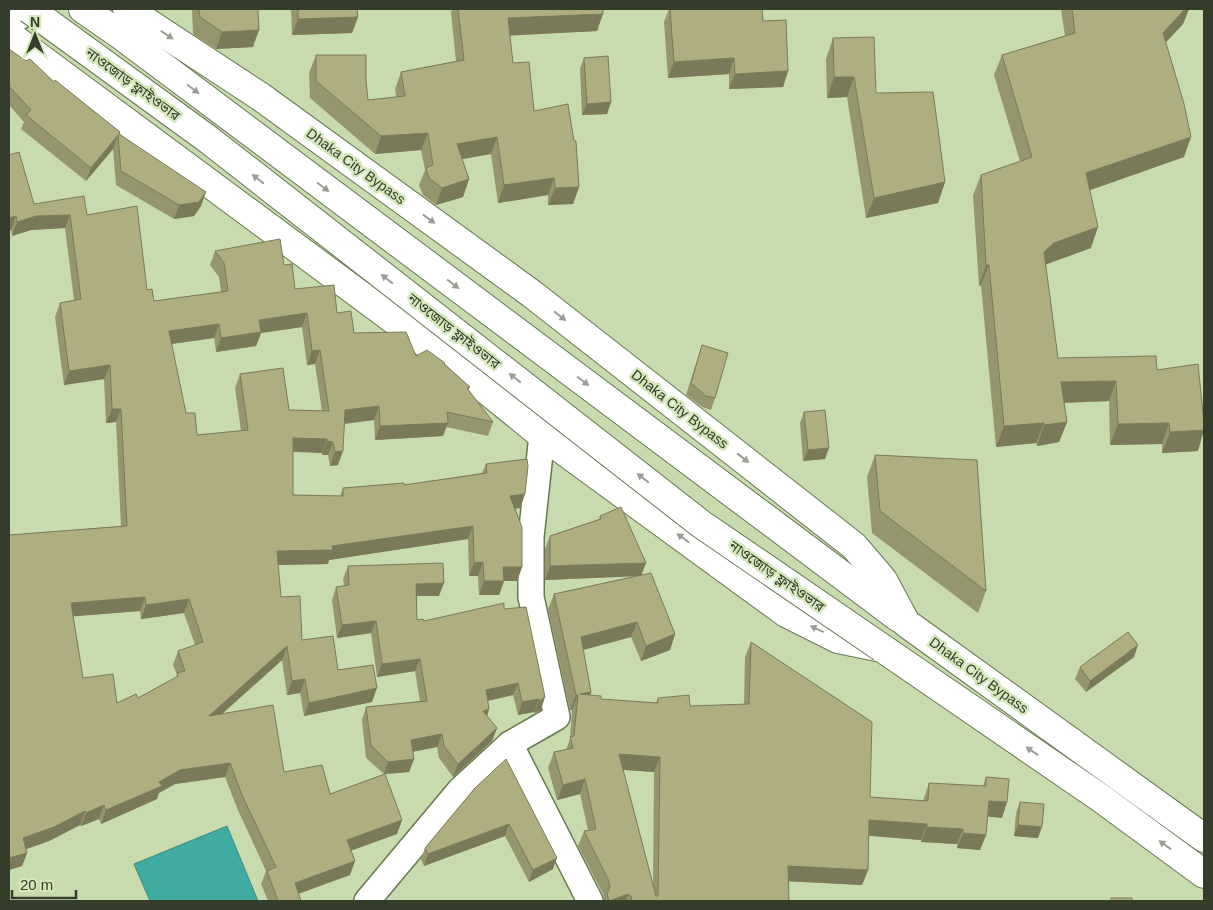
<svg xmlns="http://www.w3.org/2000/svg" width="1213" height="910" font-family="Helvetica,'Noto Sans Bengali',sans-serif">
<style>
.water{fill:#40aba1;stroke:#3c8a7d}
.lines{fill:none;stroke-linecap:round;stroke-linejoin:round}
.minor-casing{stroke:#677850;stroke-width:28}
.trunk-casing{stroke:#677850;stroke-width:30}
.minor{stroke:#fff;stroke-width:25}
.trunk{stroke:#fff;stroke-width:28}
.trunk-bridge-casing{stroke:#677850;stroke-width:30;stroke-linecap:butt}
.trunk-bridge{stroke:#fff;stroke-width:28}
.wall{fill:#96966e;fill-rule:evenodd}
.shaded-wall{fill:#7a7a5a}
.building{fill:#afae80;stroke:#7a7a5a;fill-rule:evenodd}
.oneway{fill:#9a9e94}
.labels{text-anchor:middle;dominant-baseline:central;stroke-width:5;stroke-linejoin:round;paint-order:stroke}
.street-label{font-size:14px;fill:#343c2a;stroke:#d5e8bc}
</style>
<rect width="100%" height="100%" fill="#c8dbaf"/>
<path class="water" d="M227 826 258 901H150L134 864Z"/>
<g class="lines">
<defs>
<g id="minor">
<path d="M9 24 31 9"/>
<path d="M542 435 531 537V597L557 717 510 744 590 901"/>
<path d="M367 901 460 790 510 744"/>
</g>
<g id="trunk">
<path d="M83 9 122 36 899 618"/>
<path d="M127 9 261 97 532 294 854 546 883 580 906 623 1204 838"/>
<path d="M9 35 463 371 542 435 786 613 838 639 882 648 1102 799 1204 874"/>
</g>
</defs>
<use href="#minor" class="minor-casing"/>
<use href="#trunk" class="trunk-casing"/>
<use href="#minor" class="minor"/>
<use href="#trunk" class="trunk"/>
<defs>
<path id="trunk-bridge" d="M29 9 209 140 701 524 882 648"/>
</defs>
<use href="#trunk-bridge" class="trunk-bridge-casing"/>
<use href="#trunk-bridge" class="trunk-bridge"/>
</g>
<g class="wall">
<path d="M192 9H258L253 47 216 49 193 34Z"/>
<path d="M291 9H357L358 17 352 33 292 35Z"/>
<path d="M452 9H603L597 31 510 35 513 63 534 111 579 187 573 204 548 205V195L498 203 491 154 462 159 469 179 463 197 436 205 423 195 419 185 425 170 421 150 375 154 310 98 309 73 316 55 366 81 368 100 396 97 395 89 401 72 456 61 451 13Z"/>
<path d="M669 9H762L763 21 788 71 783 87 729 89V74L668 78 664 22Z"/>
<path d="M1061 9H1189L1183 24 1165 43 1184 157 1090 190 1091 248 1047 264 1045 265 1058 358 1157 370 1198 451 1162 453V444L1110 445 1109 401 1064 403 1067 422 1059 442 1037 446 1036 443 996 447 981 285 979 286 973 195 981 175 1020 161 994 75 1002 55 1065 36Z"/>
<path d="M833 38 945 182 938 203 866 218 847 97 827 98 826 59Z"/>
<path d="M9 49 120 132V134L201 206 194 216 174 219 116 185 113 149 86 181 21 129 24 122 9 105Z"/>
<path d="M584 58 611 102 607 114 582 115 580 69Z"/>
<path d="M9 155 34 204 87 215 147 290 154 301 221 292 219 277 210 265 215 251 284 265 295 289 337 313 354 333 416 356 445 364 470 387 468 390 493 422 488 436 446 427 443 436 375 440 374 420 345 424 338 465 330 466 328 455H322V453L293 452V495L340 496 343 488 404 485 482 473 486 464 525 494 520 508 515 509 522 567 517 581H504L499 595H479L478 576H469L468 539 329 560 328 564 278 565 281 597 302 640 338 670 372 702 304 716 300 693 287 695 282 660 222 714 284 772 330 794 384 774 366 758 362 720 366 707 420 701 415 671 377 677 371 633 337 638 332 600 336 587 344 586 343 579 348 566 439 596H417V620L424 621 526 607 541 710 534 713V712L518 715 513 695 488 701 489 709 487 716 497 728 492 741 453 777 439 758 437 747 413 751 414 759 409 772 385 774 402 820 397 834 351 850 350 875 298 893 301 901H268L261 884 266 871 237 808 225 777 175 784 159 793 157 799 101 824 99 819 81 826 80 825 49 841 26 849 27 853 22 866 9 870V535L121 526 116 422 106 423 104 379 64 385 55 317 60 303 74 300 65 228 31 230 12 236 11 230ZM302 327 307 365 315 364 322 411 289 410 240 374 235 388 241 431 197 435 186 413 171 344 214 338 216 352 256 346 261 333ZM140 611 141 619 184 613 195 645 178 651 173 665 177 675 176 677 138 698 117 703 83 678 73 616Z"/>
<path d="M702 345 715 398 711 410 702 407 686 395Z"/>
<path d="M804 412 825 459 803 461 800 423Z"/>
<path d="M875 455 986 591 978 613 872 533 867 477Z"/>
<path d="M600 516 641 575 675 634 670 650 641 661 631 637 583 650 591 692 590 695 601 699 656 703 658 698 690 706 744 704 745 657 751 642 870 797 923 801 929 783 983 786 986 777 1002 818 987 816 986 835 980 850 957 848V844L921 842V840L869 836 868 870 862 885 789 881V901H604L603 894 578 846 584 831 588 830 580 794 557 800 548 768 554 752 566 750 570 739 572 710H570L548 609 554 594 635 576 545 580V549L550 536 599 519ZM623 770 654 772 653 884Z"/>
<path d="M1134 657 1086 692 1075 679 1080 667Z"/>
<path d="M475 788 553 869 529 882 505 836 424 866 421 859 425 848Z"/>
<path d="M1020 802 1038 838 1014 836 1016 813Z"/>
</g>
<g class="shaded-wall">
<path d="M1185 9H1189L1183 24 1155 54 1163 33Z"/>
<path d="M603 14 597 31 502 36 508 18Z"/>
<path d="M358 17 352 33 292 35 298 19Z"/>
<path d="M259 30 253 47 216 49 222 32Z"/>
<path d="M734 58 729 74 668 78 674 62Z"/>
<path d="M788 71 783 87 729 89 735 74Z"/>
<path d="M834 77H854L847 97 827 98Z"/>
<path d="M611 102 607 114 582 115 587 104Z"/>
<path d="M428 133 421 150 375 154 381 136Z"/>
<path d="M118 135 113 149 86 181 91 168Z"/>
<path d="M497 137 491 154 451 161 457 144Z"/>
<path d="M1191 137 1184 157 1079 194 1086 173Z"/>
<path d="M554 178 548 195 498 203 504 185Z"/>
<path d="M469 179 463 197 436 205 442 188Z"/>
<path d="M945 182 938 203 866 218 874 198Z"/>
<path d="M579 187 573 204 548 205 555 188Z"/>
<path d="M206 192 201 206 194 216 174 219 179 205Z"/>
<path d="M70 215 65 228 31 230 12 236 17 222 36 216Z"/>
<path d="M16 216 11 230 9 231V218Z"/>
<path d="M1098 227 1091 248 1047 264 1036 273 1044 252 1054 243Z"/>
<path d="M986 265H989L981 285 979 286Z"/>
<path d="M307 313 302 327 261 333 256 346 216 352 221 338 259 320Z"/>
<path d="M219 324 214 338 164 345 169 331Z"/>
<path d="M320 350 315 364 307 365 312 351Z"/>
<path d="M110 365 104 379 64 385 69 371Z"/>
<path d="M1116 381 1109 401 1054 403 1061 382Z"/>
<path d="M379 406 374 420 340 424 345 410Z"/>
<path d="M112 409H121L116 422 106 423Z"/>
<path d="M1067 422 1059 442 1037 446 1044 425Z"/>
<path d="M448 423 443 436 375 440 380 426Z"/>
<path d="M1044 423 1036 443 996 447 1004 426Z"/>
<path d="M1169 423 1162 444 1110 445 1118 424Z"/>
<path d="M1204 430 1198 451 1162 453 1170 432Z"/>
<path d="M293 438 327 439 322 453 288 451Z"/>
<path d="M327 441 333 442 328 455H322Z"/>
<path d="M829 448 825 459 803 461 808 450Z"/>
<path d="M343 451 338 465 330 466 335 452Z"/>
<path d="M525 494 520 508 505 510 510 496Z"/>
<path d="M473 526 468 539 329 560 328 564 272 565 277 551 332 546Z"/>
<path d="M483 562 478 576H469L474 563Z"/>
<path d="M646 563 641 576 545 580 550 566Z"/>
<path d="M503 567H522L517 581H504L499 595H479L484 581Z"/>
<path d="M444 583 439 596H412L416 584Z"/>
<path d="M145 597 140 611 66 617 71 603Z"/>
<path d="M189 599 184 613 141 619 146 605Z"/>
<path d="M376 621 371 633 337 638 342 625Z"/>
<path d="M637 622 631 637 575 652 581 637Z"/>
<path d="M675 634 670 650 641 661 646 646Z"/>
<path d="M1138 645 1134 657 1086 692 1090 681Z"/>
<path d="M287 646 282 660 204 730 209 716Z"/>
<path d="M420 659 415 671 377 677 382 664Z"/>
<path d="M305 679 300 693 287 695 292 681Z"/>
<path d="M518 683 513 695 481 702 486 690Z"/>
<path d="M377 688 372 702 304 716 309 703Z"/>
<path d="M591 692 586 707 580 694Z"/>
<path d="M576 695H578L572 710H570Z"/>
<path d="M545 697 541 710 534 713 539 701Z"/>
<path d="M539 699 534 712 518 715 522 702Z"/>
<path d="M489 709 485 722 483 711Z"/>
<path d="M497 728 492 741 453 777 458 764Z"/>
<path d="M442 734 437 747 407 753 411 740Z"/>
<path d="M619 754 660 757 654 772 614 769Z"/>
<path d="M414 759 409 772 384 774 388 762Z"/>
<path d="M230 763 225 777 175 784 159 793 157 799 101 824 106 810 180 770Z"/>
<path d="M585 779 580 794 557 800 563 785Z"/>
<path d="M989 801 1007 802 1002 818 983 816Z"/>
<path d="M104 805 99 819 81 826 86 813Z"/>
<path d="M85 811 80 825 49 841 18 852 23 838Z"/>
<path d="M402 820 397 834 342 854 347 840Z"/>
<path d="M869 820 927 824 921 840 864 835Z"/>
<path d="M509 824 505 836 424 866 428 854Z"/>
<path d="M1018 825 1042 827 1038 838 1014 836Z"/>
<path d="M927 827 963 829 957 844 921 842Z"/>
<path d="M963 833 986 835 980 850 957 848Z"/>
<path d="M27 853 22 866 9 870V858Z"/>
<path d="M557 858 553 869 529 882 533 870Z"/>
<path d="M355 861 350 875 290 897 295 883Z"/>
<path d="M788 866 868 870 862 885 783 881Z"/>
<path d="M628 894 626 901H609Z"/>
</g>
<g class="building">
<path d="M199 9H258L259 30 222 32 200 17Z"/>
<path d="M298 9H357L358 17 298 19Z"/>
<path d="M458 9H603V14L508 18 513 63 529 62 534 111 568 104 574 141H576L579 187 555 188 554 178 504 185 497 137 457 144 469 179 442 188 429 178 426 168 433 165 428 133 381 136 316 81V55H366V81L368 100 405 96 401 72 464 60Z"/>
<path d="M670 9H762L763 21 786 20 788 71 735 74 734 58 674 62Z"/>
<path d="M1072 9H1185L1163 33 1184 104 1191 137 1086 173 1098 227 1054 243 1044 252 1058 358 1156 356 1157 370 1198 364 1204 423V430L1170 432 1169 423 1118 424 1116 381 1061 382 1067 422 1044 425V423L1004 426 989 265H986L981 175 1032 157 1002 55 1075 33Z"/>
<path d="M874 37 876 93 933 92 945 182 874 198 854 77H834L833 38Z"/>
<path d="M9 49 26 61 30 59 54 82 55 80 120 132 119 134 206 192 199 202 179 205 121 171 118 135 91 168 26 115 31 110 9 86Z"/>
<path d="M608 56 611 102 587 104 584 58Z"/>
<path d="M19 152 34 204 84 196 87 215 137 206 147 290 152 289 154 301 228 291 224 263 215 251 280 239 284 265 292 264 295 289 334 285 337 313 351 311 354 333 406 332 416 356 427 350 445 363 444 364 470 387 467 388 493 422 447 412 448 423 380 426 379 406 345 410 343 451 335 452 333 442 327 441V439L293 438V495L343 496V488L404 483V485L487 473 486 464 527 459 528 466 525 494 510 496 522 527V567H503L504 581H484L483 562 474 563 473 526 332 546 333 550 277 551 281 597 300 596 302 640 333 636 338 670 373 665 377 688 309 703 305 679 292 681 287 646 209 716 273 705 284 772 322 765 330 794 385 774 402 820 347 840 355 861 295 883 301 901H278L267 871 276 867 242 795 230 763 180 770 159 782 162 786 106 810 104 805 86 813 85 811 54 827 23 838 27 853 9 858V535L127 526 121 409H112L110 365 69 371 60 303 81 299 70 215 36 216 17 222 16 216 9 218V155ZM307 313 312 351 320 350 329 411 289 410 283 368 240 374 248 430 197 435 195 413H186L169 331 219 324 221 338 261 332 259 320ZM145 597 146 605 189 599 203 642 178 651 185 671 177 673 178 676 138 698 136 694 117 703 113 674 83 678 71 603Z"/>
<path d="M702 345 728 353 715 398 706 396 691 383Z"/>
<path d="M825 410 829 448 808 450 804 412Z"/>
<path d="M875 455 977 460 986 591 880 511Z"/>
<path d="M621 507 646 563 550 566V536L601 519 600 516Z"/>
<path d="M443 563 444 583 416 584 417 620 423 619 424 621 504 603V609L526 607 545 697 539 701V699L522 702 518 683 486 690 489 709 483 711 497 728 458 764 444 746 442 734 411 740 414 759 388 762 371 745 366 707 427 701 420 659 382 664 376 621 342 625 336 587 349 585 348 566Z"/>
<path d="M651 573 675 634 646 646 637 622 581 637 591 692 580 694 601 696V699L658 703V698L689 695 690 706 749 704 751 642 872 722 870 797 928 801 929 783 986 786V777L1009 779 1007 802 989 801 986 835 963 833V829L927 827V824L869 820 868 870 788 866 789 901H632L631 896H629L628 894 609 901 607 894 610 887 608 879 584 831 596 829 585 779 563 785 554 752 573 748 570 737 574 736 578 695H576L554 594ZM619 754 660 757 658 896H656Z"/>
<path d="M1128 632 1138 645 1090 681 1080 667Z"/>
<path d="M506 759 557 858 533 870 509 824 428 854 425 848 475 788Z"/>
<path d="M1020 802 1044 804 1042 827 1018 825Z"/>
<rect x="1111" y="898" width="21" height="3"/>
</g>
<defs><path id="oneway-solid" d="M-6-.8H1V-3.2L6.5 0L1 3.2V.8H-6Z" transform="scale(1.25)"/></defs>
<g class="oneway">
<use href="#oneway-solid" transform="translate(167 35) rotate(33)"/>
<use href="#oneway-solid" transform="translate(193 89) rotate(37)"/>
<use href="#oneway-solid" transform="translate(258 179) rotate(-142)"/>
<use href="#oneway-solid" transform="translate(323 187) rotate(37)"/>
<use href="#oneway-solid" transform="translate(429 219) rotate(36)"/>
<use href="#oneway-solid" transform="translate(387 279) rotate(-142)"/>
<use href="#oneway-solid" transform="translate(453 284) rotate(37)"/>
<use href="#oneway-solid" transform="translate(560 316) rotate(38)"/>
<use href="#oneway-solid" transform="translate(515 378) rotate(-142)"/>
<use href="#oneway-solid" transform="translate(583 381) rotate(37)"/>
<use href="#oneway-solid" transform="translate(743 458) rotate(38)"/>
<use href="#oneway-solid" transform="translate(643 478) rotate(-142)"/>
<use href="#oneway-solid" transform="translate(683 538) rotate(-144)"/>
<use href="#oneway-solid" transform="translate(817 629) rotate(-155)"/>
<use href="#oneway-solid" transform="translate(1032 751) rotate(-146)"/>
<use href="#oneway-solid" transform="translate(1165 845) rotate(-144)"/>
</g>
<g class="labels">
<g class="street-label">
<text transform="translate(133 84) rotate(36)">নাওজোড় ফ্লাইওভার</text>
<text transform="translate(356 166) rotate(36)">Dhaka City Bypass</text>
<text transform="translate(454 331) rotate(38)">নাওজোড় ফ্লাইওভার</text>
<text transform="translate(680 409) rotate(38)">Dhaka City Bypass</text>
<text transform="translate(777 576) rotate(35)">নাওজোড় ফ্লাইওভার</text>
<text transform="translate(979 675) rotate(36)">Dhaka City Bypass</text>
</g>
</g>
<rect width="1213" height="910" fill="none" stroke="#343c2a" stroke-width="20"/>
<g transform="translate(35 35)" stroke="#d5e8bc" stroke-width="4" paint-order="stroke">
<path d="M0-4L9 19L0 12L-9 19Z" fill="#343c2a"/>
<text y="-8" font-size="14" font-weight="bold" text-anchor="middle" fill="#343c2a">N</text>
</g>
<path d="M12 890v8h64v-8" fill="none" stroke="#343c2a" stroke-width="2.5"/>
<text x="20" y="890" font-size="15" fill="#343c2a" stroke="#d5e8bc" stroke-width="4" paint-order="stroke">20 m</text>
</svg>
